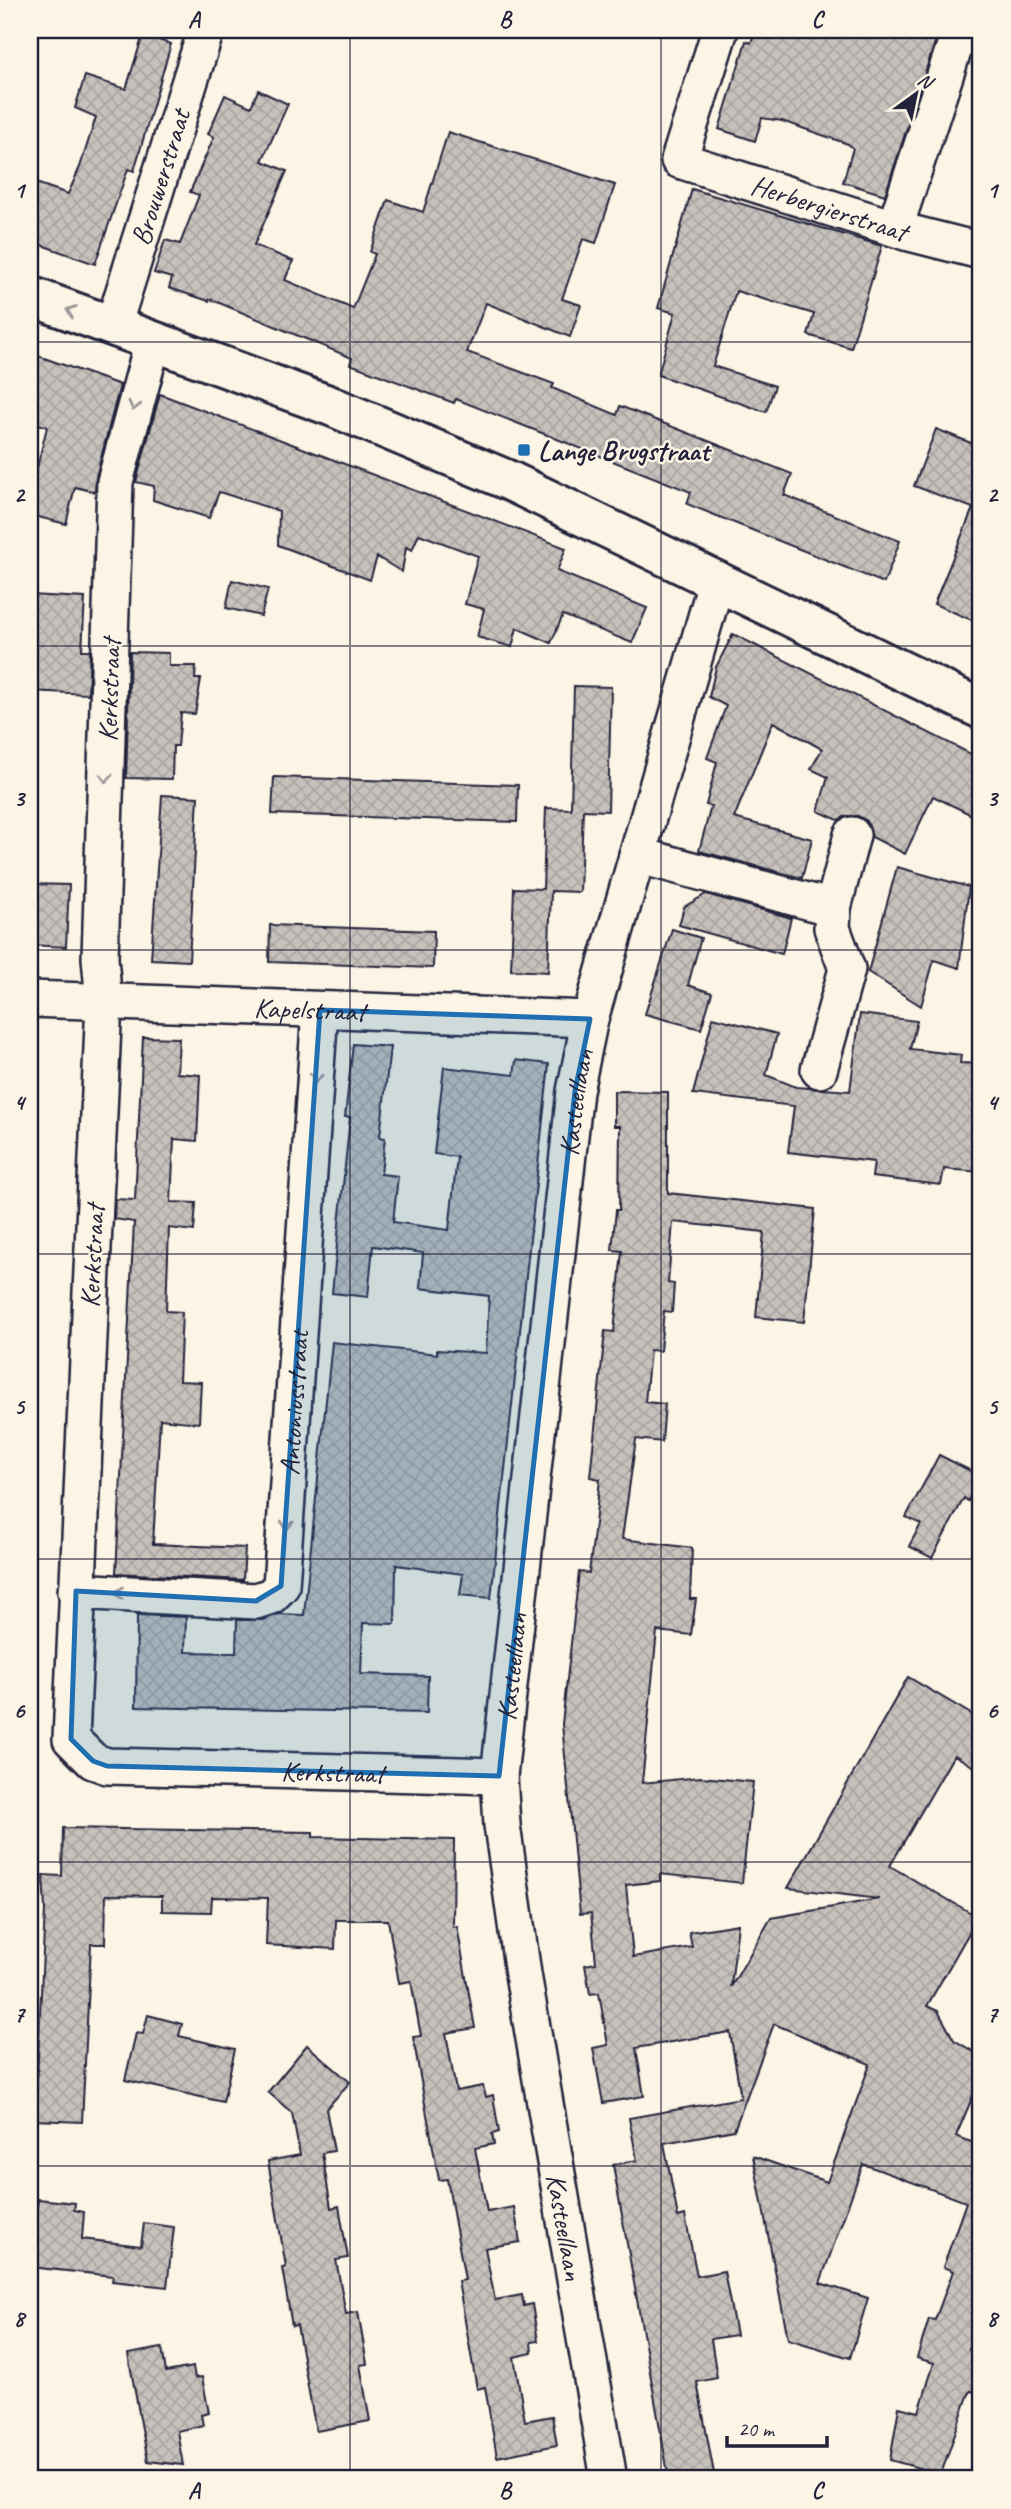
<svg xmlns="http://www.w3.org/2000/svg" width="1011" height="2509" font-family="Caveat,sans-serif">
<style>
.building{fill:url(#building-cross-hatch);stroke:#22223b;stroke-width:2}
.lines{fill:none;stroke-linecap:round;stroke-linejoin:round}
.minor-casing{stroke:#22223b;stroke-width:40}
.tertiary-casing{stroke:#22223b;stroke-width:44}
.minor{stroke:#fcf5e5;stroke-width:35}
.tertiary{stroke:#fcf5e5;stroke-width:38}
.oneway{stroke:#9a9698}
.marked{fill:#1f6fb2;fill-opacity:0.2;stroke:#1f6fb2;stroke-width:5;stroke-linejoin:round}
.grid{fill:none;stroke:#22223b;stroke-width:2;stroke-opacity:0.55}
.poi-dot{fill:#1f6fb2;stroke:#fcf5e5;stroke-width:2.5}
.labels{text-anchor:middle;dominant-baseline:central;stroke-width:5;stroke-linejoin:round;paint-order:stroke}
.street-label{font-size:28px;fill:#22223b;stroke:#fcf5e5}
.poi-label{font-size:28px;font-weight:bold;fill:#22223b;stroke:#fcf5e5;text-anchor:start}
.neatline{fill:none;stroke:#22223b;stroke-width:2.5}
.grid-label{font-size:23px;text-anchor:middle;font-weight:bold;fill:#22223b}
</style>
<defs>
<pattern id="building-cross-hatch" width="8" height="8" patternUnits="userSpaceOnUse" patternTransform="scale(1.75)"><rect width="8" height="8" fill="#c6c1bb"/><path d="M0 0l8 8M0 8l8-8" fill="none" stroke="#aaa6a2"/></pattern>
</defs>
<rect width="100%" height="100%" fill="#fcf5e5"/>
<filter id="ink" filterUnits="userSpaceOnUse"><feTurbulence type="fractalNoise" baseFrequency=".0143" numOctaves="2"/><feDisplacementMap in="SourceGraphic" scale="14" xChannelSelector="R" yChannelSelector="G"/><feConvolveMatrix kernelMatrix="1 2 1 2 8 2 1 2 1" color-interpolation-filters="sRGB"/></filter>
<g filter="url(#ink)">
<g class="building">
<path d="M755 30H939L885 195 843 182 853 148 848 144 782 121 762 118 755 141 719 129 746 41 751 43Z"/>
<path d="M143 35 171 44 134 171 128 169 95 264 30 241V181L68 194 80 167 96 117 75 108 85 76 126 89Z"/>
<path d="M258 90 288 104 262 161 287 171 254 245 293 261 285 280 353 309 375 254 370 252 388 200 423 212 448 132 615 185 596 243 583 239 562 299 581 305 570 337 486 303 467 352 554 384 552 388 617 415 620 406 792 474 784 495 900 541 884 583 687 504 691 492 456 399 454 403 350 364 352 358 289 332 210 299 209 301 169 288 172 278 154 273 165 240 180 244 199 195 190 192 214 137 208 134 225 95 251 107Z"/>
<path d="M692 189 882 246 851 348 808 335 814 314 736 291 713 366 775 386 766 412 658 375 675 313 658 308Z"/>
<path d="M30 353 120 385 96 477 95 492 75 487 66 524 30 515V496L47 427 30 421Z"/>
<path d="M160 394 566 548 557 571 647 608 632 643 563 615 551 643 517 628 512 647 477 637 484 609 465 604 478 556 419 534 412 550 406 547 402 572 377 557 370 580 278 545 279 511 219 492 209 518 153 500 154 486 136 482Z"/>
<path d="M936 429 981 447V624L934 604 973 508 914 486Z"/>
<path d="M232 580 268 589 261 616 226 608Z"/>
<path d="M30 595 85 598 82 650H90L88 694 30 691Z"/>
<path d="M733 634 981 759V809L977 807 974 816 933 796 905 854 872 837 867 821 858 816H847L838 820 818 811 828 777 811 769 822 749 773 722 734 818 812 839 802 878 699 851 711 806 706 805 717 762 707 758 726 706 709 697 716 667Z"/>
<path d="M130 652 169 653V666H196L195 679H201L195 714 181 713 178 746H173L172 779 126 778Z"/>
<path d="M574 686 611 687 608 811 583 810 580 892 551 891 548 972 511 970 514 888 543 889 546 808 571 809Z"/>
<path d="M274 777 518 785 517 822 272 814Z"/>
<path d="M162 795 198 797 189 961 151 959Z"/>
<path d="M897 867 969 887 959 968 934 960 921 1006 868 972Z"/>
<path d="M30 884 69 885 66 947 30 945Z"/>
<path d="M706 894 791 918 782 954 679 925 684 907Z"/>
<path d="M270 925 434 931 433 968 269 962Z"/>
<path d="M672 929 701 938 688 985 712 993 701 1029 645 1014Z"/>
<path d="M860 1014 917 1021 910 1049 961 1055 960 1063 981 1064V1172L944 1169 941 1185 872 1177 874 1162 788 1152 794 1106 693 1094 713 1017 777 1034 766 1075 796 1087 850 1091Z"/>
<path d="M143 1037 179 1038 177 1073 200 1075 197 1141 174 1139 171 1202 196 1203 194 1231 169 1228 166 1311 182 1312 179 1381 201 1382 199 1423 160 1419 153 1544 245 1548 243 1580 116 1573 134 1222 114 1219 115 1199 135 1200Z"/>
<path d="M353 1044 390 1047 380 1137 385 1138 381 1174 398 1176 393 1222 449 1230 457 1157 434 1154 444 1067 514 1075 516 1060 549 1064 491 1598 460 1595 463 1574 396 1565 395 1624 363 1623 361 1674 428 1676 427 1713 136 1707 137 1615 186 1617 185 1652 236 1653 237 1620H262L279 1614 304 1615 332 1342 437 1354V1350L486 1353 489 1296 420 1288 423 1253 373 1246 368 1297 332 1293 350 1117H345Z"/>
<path d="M614 1091 668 1092V1193L815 1209 804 1322 756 1317 764 1232 673 1222 668 1283 674 1284 672 1312 664 1311 660 1351 650 1350 645 1402 665 1404 662 1442 636 1439 622 1539 692 1548 690 1599H696L691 1635 657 1631 642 1783 701 1777 753 1782 742 1883 660 1874V1881L626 1885 633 1957 692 1947 689 1932 738 1924 731 1987 771 1918 879 1899 788 1888 908 1677 981 1720V1771L954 1755 890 1866 978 1917 927 2006 938 2011 954 2040 981 2056V2077L956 2136 981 2146V2306L969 2350 981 2353V2379L977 2393 971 2391 968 2396 941 2474 890 2460 899 2407 919 2412 934 2363 917 2358 929 2319 935 2320 953 2271 943 2267 966 2202 863 2164 820 2283 868 2298 850 2358 788 2339 753 2156 827 2182 870 2064 774 2024 734 2130 664 2143 678 2217 685 2215 697 2276 724 2271 736 2335 711 2339 717 2378 697 2382 715 2479H669L613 2165 637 2160 629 2118 741 2098 730 2032 636 2048 644 2096 603 2103 593 2048 608 2045 599 1993 590 1994 585 1965 596 1963 591 1913 580 1914 562 1724 579 1572 589 1573 594 1532 600 1479 590 1477 605 1331 614 1332 622 1251 612 1250 616 1210H619L620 1126H614Z"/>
<path d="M939 1455 981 1476 968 1501 964 1498 932 1558 909 1546 921 1524 906 1517Z"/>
<path d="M63 1828 313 1832V1837L454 1840 453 1927 457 1926 475 2028 446 2033 456 2091 483 2086 486 2097 493 2095 499 2132 492 2134 494 2144 475 2148 487 2212 514 2207 520 2242 485 2248 495 2300 522 2295 524 2306 532 2304 538 2341 531 2342 532 2353 514 2357 525 2421 552 2416 557 2445 497 2457 485 2387 477 2389 458 2281 465 2280 447 2179 439 2180 429 2126 413 2037 421 2036 411 1981 399 1983 388 1920H336L335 1949 266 1945 268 1898 212 1897 211 1912 162 1911V1896L106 1895 105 1944H91L82 2122 35 2120 45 1909 43 1875 62 1876Z"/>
<path d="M148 2015 182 2024 179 2036 235 2049 223 2102 125 2080 136 2033 143 2034Z"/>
<path d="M307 2045 350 2082 326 2109 334 2151 322 2153 331 2208 339 2206 348 2258 336 2260 346 2314 358 2312 367 2364 360 2365 370 2421 316 2431 297 2325 292 2326 282 2268 286 2267 268 2161 300 2155 292 2113 268 2092Z"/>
<path d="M38 2199 75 2203 74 2210 84 2212 82 2239 141 2246 144 2223 174 2227 167 2287 112 2281 113 2276 30 2267V2206L37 2207Z"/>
<path d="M162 2348 166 2372 193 2367 195 2378 202 2377 209 2413 201 2415 203 2425 177 2431 183 2465 148 2461 128 2354Z"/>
</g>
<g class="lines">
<defs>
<g id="minor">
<path id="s1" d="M720 30 679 160 906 232 981 251"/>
<path d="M906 232 898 218 960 30"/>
<path id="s2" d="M113 326 206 30"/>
<path id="s3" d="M153 341 115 482 100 958 104 1002 71 1739 93 1761 107 1766 499 1776"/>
<path d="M637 855 833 908"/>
<path id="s4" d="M30 999 590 1019"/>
<path d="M819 1070 847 969 832 928 833 908 852 835"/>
<path id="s5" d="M76 1591 256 1601 271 1596 281 1586 320 1010"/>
<path id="s6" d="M609 2479 523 1974 502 1825 499 1776 575 1091 590 1019 717 579"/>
</g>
<path id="tertiary" d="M30 296 331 406 510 481 981 709"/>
</defs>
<use href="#minor" class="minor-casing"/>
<use href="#tertiary" class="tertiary-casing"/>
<use href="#minor" class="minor"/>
<use href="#tertiary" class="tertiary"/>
</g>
<defs><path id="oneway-chevron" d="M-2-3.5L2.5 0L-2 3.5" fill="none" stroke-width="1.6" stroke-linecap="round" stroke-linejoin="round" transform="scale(1.75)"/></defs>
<g class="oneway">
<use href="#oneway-chevron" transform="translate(71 311) rotate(-161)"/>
<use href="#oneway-chevron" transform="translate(134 406) rotate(104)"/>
<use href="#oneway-chevron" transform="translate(106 778) rotate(92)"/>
<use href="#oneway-chevron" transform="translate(316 1078) rotate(94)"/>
<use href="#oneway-chevron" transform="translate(287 1525) rotate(94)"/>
<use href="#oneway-chevron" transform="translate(119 1593) rotate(-177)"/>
</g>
</g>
<path class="marked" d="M320 1010 590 1019 575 1091 499 1776 107 1766 93 1761 71 1739 76 1591 256 1601 281 1586Z"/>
<path class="grid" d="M350 30V2479M661 30V2479M30 342H981M30 646H981M30 950H981M30 1254H981M30 1559H981M30 1862H981M30 2166H981"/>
<rect class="poi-dot" x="517" y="443" width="14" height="14" rx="3.5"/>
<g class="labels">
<g class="street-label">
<text stroke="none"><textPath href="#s2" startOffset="156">Brouwerstraat</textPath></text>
<text stroke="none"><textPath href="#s1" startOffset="294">Herbergierstraat</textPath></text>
<text transform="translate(109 690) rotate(-88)">Kerkstraat</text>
<text stroke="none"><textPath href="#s4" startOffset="280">Kapelstraat</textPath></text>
<text stroke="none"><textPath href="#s6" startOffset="1390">Kasteellaan</textPath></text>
<text transform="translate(92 1256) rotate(-87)">Kerkstraat</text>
<text stroke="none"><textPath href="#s5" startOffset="394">Antoniusstraat</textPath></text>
<text stroke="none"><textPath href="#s6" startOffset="822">Kasteellaan</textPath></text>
<text stroke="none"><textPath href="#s3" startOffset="1676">Kerkstraat</textPath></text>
<text transform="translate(565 2227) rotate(80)">Kasteellaan</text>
</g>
<g class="poi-label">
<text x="538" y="450">Lange Brugstraat</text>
</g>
</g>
<rect width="1011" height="2509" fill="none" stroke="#fcf5e5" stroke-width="77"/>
<g transform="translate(916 94) rotate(33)" stroke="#fcf5e5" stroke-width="5" paint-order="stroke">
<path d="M0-5L12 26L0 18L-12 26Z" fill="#22223b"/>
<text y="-10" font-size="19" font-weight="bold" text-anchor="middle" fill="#22223b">N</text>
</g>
<path d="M727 2436v10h100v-10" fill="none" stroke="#22223b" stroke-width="3.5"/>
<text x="738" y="2436" font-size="21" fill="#22223b" stroke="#fcf5e5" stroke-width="5" paint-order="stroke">20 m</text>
<rect x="38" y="38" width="934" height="2432" class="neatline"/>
<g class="grid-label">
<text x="194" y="27">A</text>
<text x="505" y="27">B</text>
<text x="817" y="27">C</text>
<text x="19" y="198">1</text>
<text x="992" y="198">1</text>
<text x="19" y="502">2</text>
<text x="992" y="502">2</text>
<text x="19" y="806">3</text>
<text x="992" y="806">3</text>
<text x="19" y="1110">4</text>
<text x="992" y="1110">4</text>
<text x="19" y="1414">5</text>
<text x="992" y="1414">5</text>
<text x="19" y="1718">6</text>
<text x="992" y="1718">6</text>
<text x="19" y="2022">7</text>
<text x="992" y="2022">7</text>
<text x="19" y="2326">8</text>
<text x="992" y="2326">8</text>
<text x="194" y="2498">A</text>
<text x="505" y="2498">B</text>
<text x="817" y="2498">C</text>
</g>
</svg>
